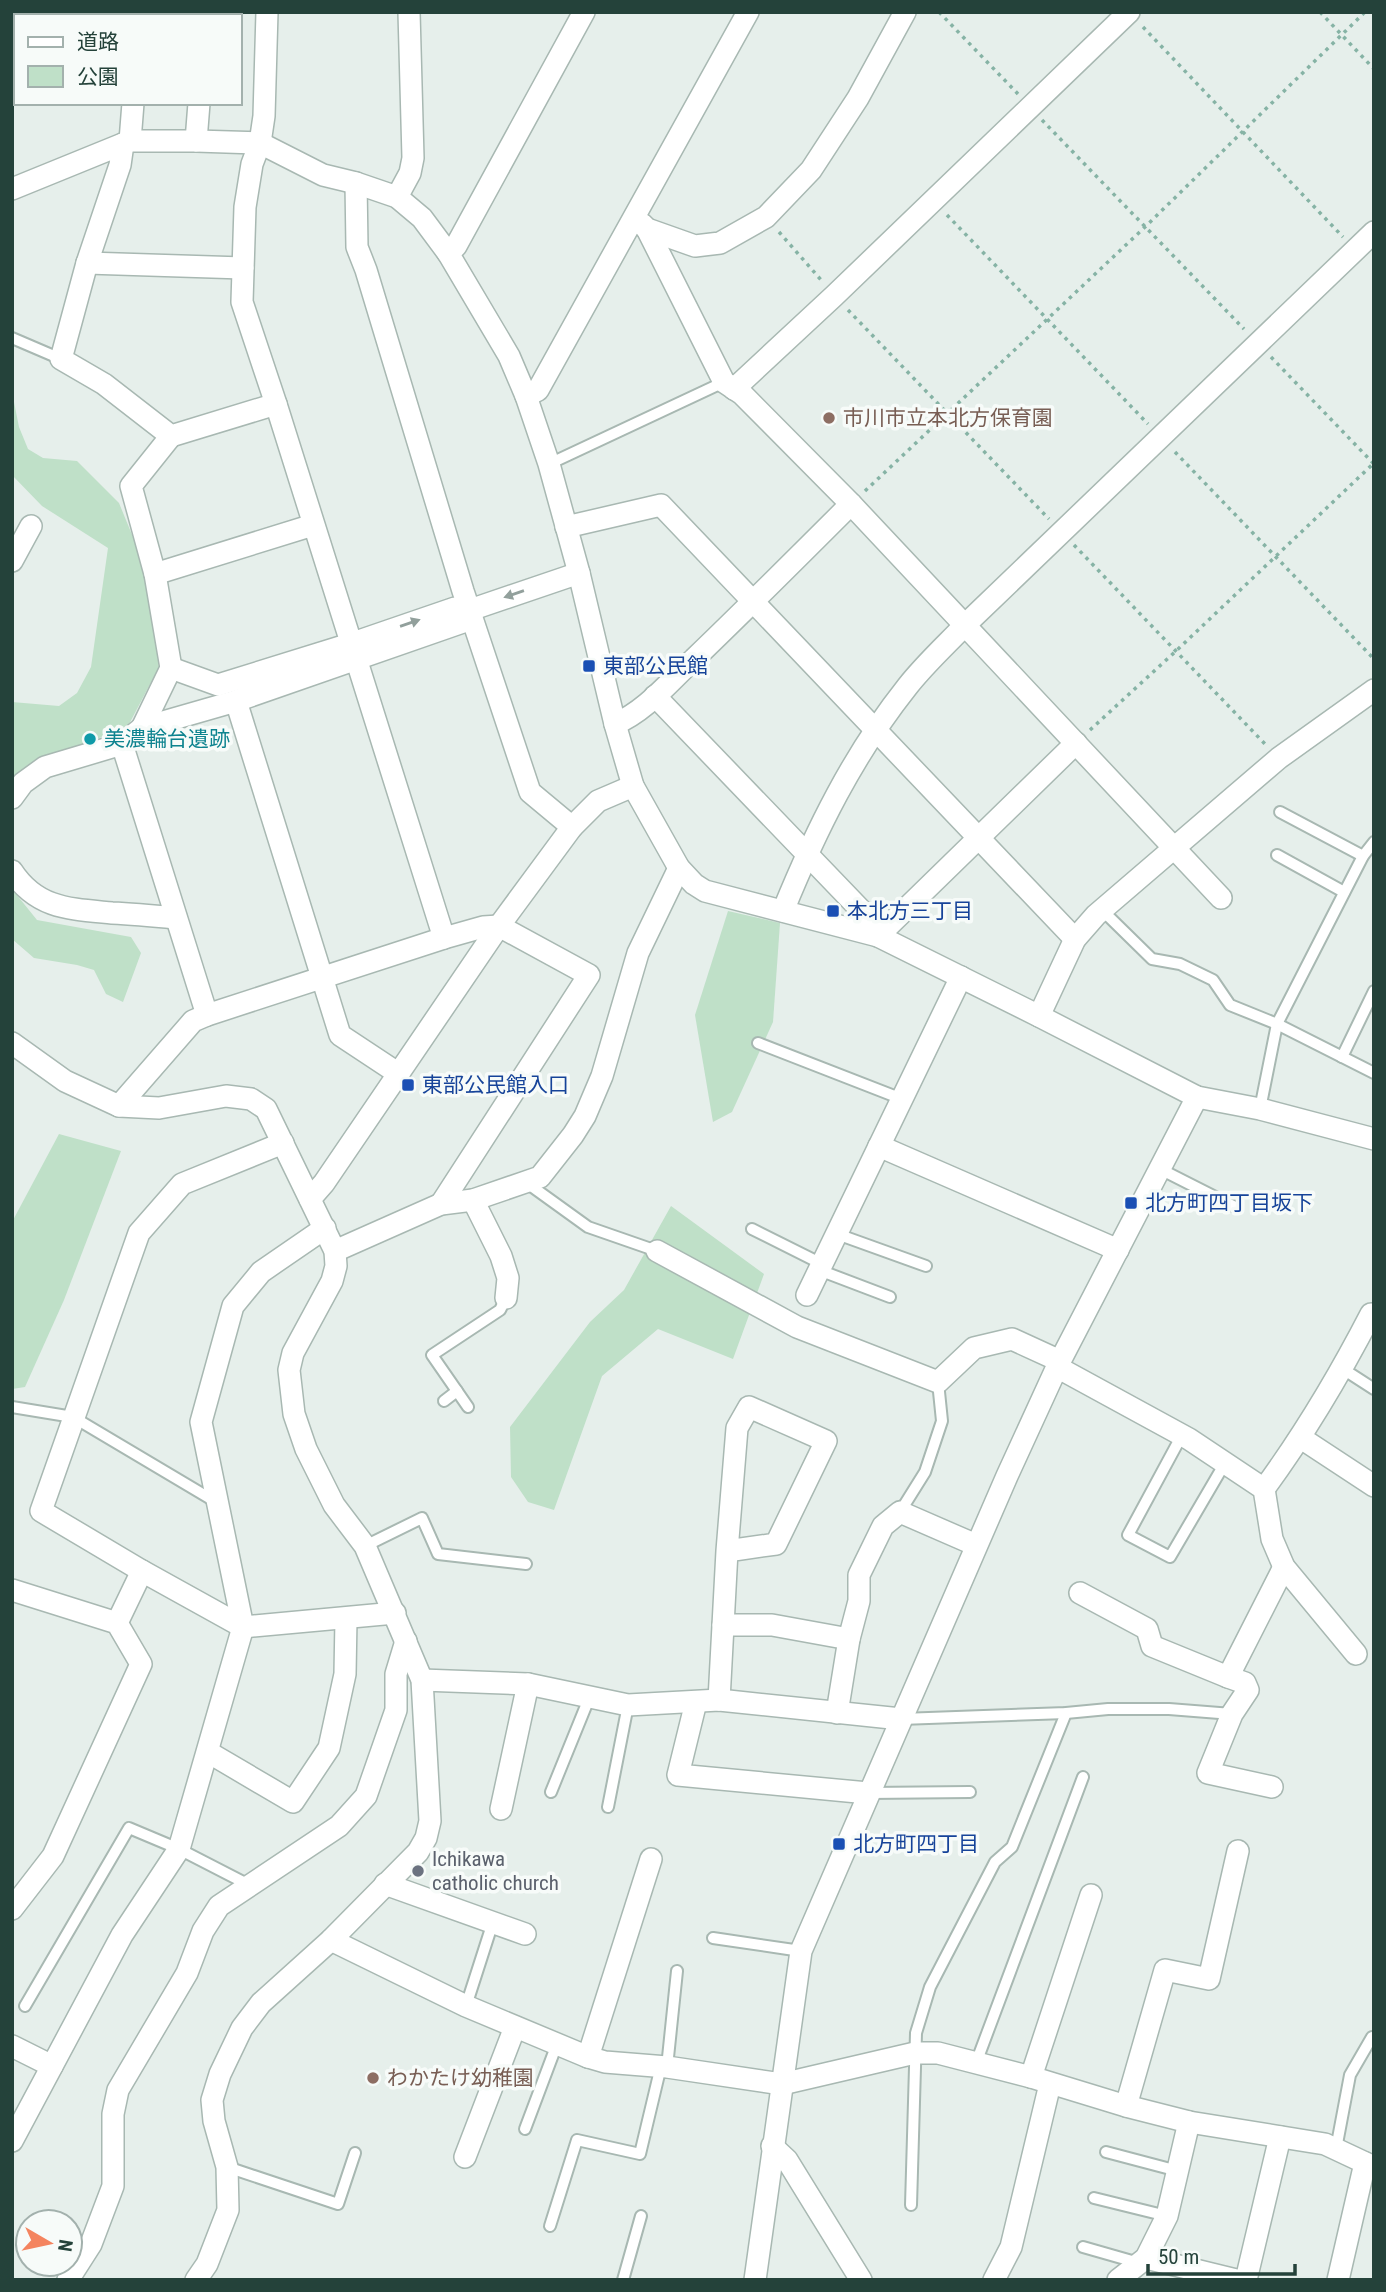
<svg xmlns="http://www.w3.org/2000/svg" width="1386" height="2292" font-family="'Roboto Condensed','Noto Sans JP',sans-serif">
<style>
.green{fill:#bfe0c8}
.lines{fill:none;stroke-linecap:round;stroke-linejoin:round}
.service-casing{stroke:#a8b8b2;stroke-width:14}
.minor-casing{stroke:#a8b8b2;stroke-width:24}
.tertiary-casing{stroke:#a8b8b2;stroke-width:24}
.path{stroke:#86b3a5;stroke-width:3.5;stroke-dasharray:3.5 5;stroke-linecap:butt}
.service{stroke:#fff;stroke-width:10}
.minor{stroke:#fff;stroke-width:21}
.tertiary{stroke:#fff;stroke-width:21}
.oneway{fill:#92a09c}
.education-dot{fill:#8d6e63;stroke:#f7fbf9;stroke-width:2.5}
.transit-dot{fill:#1a4fb4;stroke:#f7fbf9;stroke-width:2.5}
.culture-dot{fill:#0f9aa8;stroke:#f7fbf9;stroke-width:2.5}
.worship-dot{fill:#6b7280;stroke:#f7fbf9;stroke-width:2.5}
.labels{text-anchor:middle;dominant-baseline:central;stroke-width:7;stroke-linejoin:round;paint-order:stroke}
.education-label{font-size:21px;fill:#785e54;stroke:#f7fbf9;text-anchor:start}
.transit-label{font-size:21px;fill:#164399;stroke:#f7fbf9;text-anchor:start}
.culture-label{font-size:21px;fill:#0d838f;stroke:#f7fbf9;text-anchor:start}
.worship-label{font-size:21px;fill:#5b616d;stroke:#f7fbf9;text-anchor:start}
</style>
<rect width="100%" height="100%" fill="#e6efeb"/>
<g class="green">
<path d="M12 392 19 427 28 449 43 458 77 461 119 503 144 564 159 667 127 728 41 759 12 783V702L59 706 77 693 91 667 108 548 42 506 12 475Z"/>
<path d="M12 889 37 920 131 937 141 953 123 1002 106 994 94 970 77 965 34 958 12 939Z"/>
<path d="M728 911 780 923 773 1022 732 1112 713 1122 695 1015Z"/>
<path d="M59 1134 121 1151 64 1300 25 1387 12 1389V1222Z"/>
<path d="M671 1206 764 1274 733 1359 658 1329 602 1376 554 1510 528 1502 511 1477 510 1427 590 1322 624 1290Z"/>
</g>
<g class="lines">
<defs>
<g id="service">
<path d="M12 338 61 359"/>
<path d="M549 464 724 382"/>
<path d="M1280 812 1363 856"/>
<path d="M1277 855 1344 892"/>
<path d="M1102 910 1152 959 1180 964 1213 980 1230 1005 1277 1024 1374 1073"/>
<path d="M758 1043 902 1099"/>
<path d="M1342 1057 1374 991"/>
<path d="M1260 1109 1277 1024 1363 856 1374 842"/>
<path d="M1160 1169 1237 1208"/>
<path d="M527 1183 588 1227 657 1251"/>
<path d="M752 1229 822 1264"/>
<path d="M837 1234 926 1266"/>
<path d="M819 1270 890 1297"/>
<path d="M1343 1369 1374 1389"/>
<path d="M444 1401 457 1391"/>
<path d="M12 1407 73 1417 216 1502"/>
<path d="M468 1407 432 1355 500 1310 506 1298"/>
<path d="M1182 1435 1128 1535 1170 1557 1225 1463"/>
<path d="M900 1512 925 1472 942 1421 938 1382"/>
<path d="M365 1546 422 1518 438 1554 526 1564"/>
<path d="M901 1719 1066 1713 1108 1709H1169L1232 1714"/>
<path d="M551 1792 590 1696"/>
<path d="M868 1793 970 1792"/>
<path d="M608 1807 628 1705"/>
<path d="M713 1938 801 1951"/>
<path d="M25 2006 129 1828 179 1849 249 1885"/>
<path d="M466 2006 493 1922"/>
<path d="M976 2063 1083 1777"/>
<path d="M667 2067 677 1971"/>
<path d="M525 2129 557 2044"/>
<path d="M1336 2149 1350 2075 1372 2037"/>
<path d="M1106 2152 1178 2171"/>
<path d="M227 2167 338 2204 355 2153"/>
<path d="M1094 2198 1167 2216"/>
<path d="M911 2205 916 2033 930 1987 995 1862 1012 1847 1066 1713"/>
<path d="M550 2226 577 2140 640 2154 661 2066"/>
<path d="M1083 2247 1139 2263"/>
<path d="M623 2280 641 2216"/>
</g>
<g id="minor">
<path d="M267 12 264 116 260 143 252 164 245 207 242 302 276 404 444 938"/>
<path d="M139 16 140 12"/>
<path d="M205 16V12"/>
<path d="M130 141 133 103"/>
<path d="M196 141 199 103"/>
<path d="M123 144 120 165 87 263 61 359 104 384 171 436 276 404"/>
<path d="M356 183 357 247 366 270 463 591 530 792 572 827"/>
<path d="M12 189 130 141H196L260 143 323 175 356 183 397 197 422 218 448 253 509 356 526 396"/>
<path d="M397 197 410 173 413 158 409 12"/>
<path d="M642 224 647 229 695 246 720 243 766 217 811 170 858 98 905 12"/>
<path d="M647 229 724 382 742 394 851 504 1221 898"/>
<path d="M448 253 456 246 584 12"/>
<path d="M87 263 243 268"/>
<path d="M734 389 834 296 1129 12"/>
<path d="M566 527 661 505 1075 939"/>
<path d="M12 561 31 526"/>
<path d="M155 574 313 525"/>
<path d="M171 668 218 685 350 644 455 608 470 610"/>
<path d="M655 696 882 932"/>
<path d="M236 701 340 1035 399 1074"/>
<path d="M615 724C646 711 670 681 694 659 747 608 799 556 851 504"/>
<path d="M142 728 171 668 155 574 131 486 171 436"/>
<path d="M122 744 207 1015"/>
<path d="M12 798 23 783 45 767 122 744 142 728 236 701 463 622 470 610 579 573"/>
<path d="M12 871C37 909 70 909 112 913 133 914 155 916 176 918"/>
<path d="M878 936 1076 743"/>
<path d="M1039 1016 1075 939 1096 915 1279 758 1374 690"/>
<path d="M12 1043 65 1081 119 1106 159 1108 226 1096 251 1099 266 1109 335 1251 336 1266 332 1281 293 1353 289 1370 294 1414 306 1449 334 1505 365 1546 422 1680 430 1821 426 1838 418 1852 331 1940 261 2003 242 2028 220 2074 212 2100 214 2121 227 2167 228 2210 207 2264 196 2280"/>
<path d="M119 1106 193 1021 207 1015 444 938 483 927 499 926 589 975 441 1204"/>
<path d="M283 1143 182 1184 139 1233 41 1511 142 1571 243 1627 395 1613"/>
<path d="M879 1146 1118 1250"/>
<path d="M310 1199 324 1183 499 926 572 827 598 801 633 786"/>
<path d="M473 1200 501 1256 508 1278 506 1298"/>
<path d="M335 1251 441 1204 473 1200 540 1177 573 1135 585 1116 602 1076 638 953 679 868"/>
<path d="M657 1251 797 1327 938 1382 974 1348 1012 1339 1060 1361"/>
<path d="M807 1295 961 977"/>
<path d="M1057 1367 1189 1439 1264 1489 1272 1539 1284 1567 1356 1654"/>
<path d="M1301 1438 1374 1486"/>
<path d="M1264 1489C1305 1433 1339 1376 1371 1314"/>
<path d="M12 1590 117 1623 141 1664 53 1856 12 1909"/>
<path d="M1080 1593 1147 1629 1152 1646 1228 1677"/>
<path d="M117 1623 142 1571"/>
<path d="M723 1625H772L849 1639"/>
<path d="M422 1680 528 1684 628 1705 719 1700 901 1719"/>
<path d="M719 1700 727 1551 737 1428 749 1407 826 1441 776 1544 727 1551"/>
<path d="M696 1702 678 1775 868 1793"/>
<path d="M837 1713 849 1639 859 1601V1575L883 1526 900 1512 976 1545"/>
<path d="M208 1752 293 1802 329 1748 345 1674 346 1619"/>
<path d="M1272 1787 1208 1773 1232 1714 1248 1690 1245 1683 1228 1677 1284 1567"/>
<path d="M501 1809 528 1684"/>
<path d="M385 1884 525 1934"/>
<path d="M331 1940 466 2006 588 2057 605 2062 667 2067 782 2084 915 2053H938L1031 2077 1126 2106 1189 2122 1325 2144 1374 2167"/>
<path d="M12 2046 52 2066"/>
<path d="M588 2057 651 1859"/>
<path d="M1031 2077 1091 1895"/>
<path d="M1126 2106 1165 1970 1209 1979 1238 1851"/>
<path d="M12 2141 122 1935 179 1849 243 1627 201 1422 233 1306 261 1272 325 1228"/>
<path d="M772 2146 787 2160 861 2280"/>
<path d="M465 2157 515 2027"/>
<path d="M1146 2258 1236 2280"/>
<path d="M68 2280 91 2244 113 2186V2114L118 2090 187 1973 203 1931 219 1906 339 1826 366 1796 396 1710V1674L406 1641"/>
<path d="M994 2280 1011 2247 1050 2084"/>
<path d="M1118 2280 1146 2258 1167 2216 1189 2122"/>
<path d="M1246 2280 1280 2137"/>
<path d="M1338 2280 1365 2163"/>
</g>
<g id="tertiary">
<path d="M748 12 538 390 526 396 549 464 579 573 615 724 633 786 679 868 694 884 705 891 878 936 1039 1016 1197 1097 1260 1109 1374 1139"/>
<path d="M783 911C816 830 853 755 907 687 924 665 946 645 965 625L1374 232"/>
<path d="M755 2280 801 1951 1007 1476 1057 1367 1197 1097"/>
</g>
</defs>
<use href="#service" class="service-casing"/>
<use href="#minor" class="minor-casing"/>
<use href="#tertiary" class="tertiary-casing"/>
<g class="path">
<path d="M939 12 1018 94"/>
<path d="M1320 12 1374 69"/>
<path d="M1143 27 1343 237"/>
<path d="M1042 120 1244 329"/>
<path d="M947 215 1148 424"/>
<path d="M779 232 822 281"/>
<path d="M848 310 1049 519"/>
<path d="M1271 357 1374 464"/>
<path d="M1175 452 1374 659"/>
<path d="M865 491 1145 227 1365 12"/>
<path d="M1074 545 1265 744"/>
<path d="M1090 730 1176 651 1374 463"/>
</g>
<use href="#service" class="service"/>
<use href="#minor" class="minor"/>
<use href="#tertiary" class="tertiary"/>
</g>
<defs><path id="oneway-solid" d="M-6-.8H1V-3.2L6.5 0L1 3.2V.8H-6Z" transform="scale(1.75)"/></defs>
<g class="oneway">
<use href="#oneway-solid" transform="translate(514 594) rotate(161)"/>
<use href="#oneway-solid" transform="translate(410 623) rotate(-19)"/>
</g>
<g class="education-dot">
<circle cx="829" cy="418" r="7"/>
<circle cx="373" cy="2078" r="7"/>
</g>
<g class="transit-dot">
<rect x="582" y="659" width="14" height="14" rx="3.5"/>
<rect x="826" y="904" width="14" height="14" rx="3.5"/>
<rect x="401" y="1078" width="14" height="14" rx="3.5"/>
<rect x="1124" y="1196" width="14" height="14" rx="3.5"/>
<rect x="832" y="1837" width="14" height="14" rx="3.5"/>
</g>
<circle class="culture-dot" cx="90" cy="739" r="7"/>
<circle class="worship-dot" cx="418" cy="1871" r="7"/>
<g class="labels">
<g class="education-label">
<text x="843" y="418">市川市立本北方保育園</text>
<text x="387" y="2078">わかたけ幼稚園</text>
</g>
<g class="transit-label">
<text x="603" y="666">東部公民館</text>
<text x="847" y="911">本北方三丁目</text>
<text x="422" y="1085">東部公民館入口</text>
<text x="1145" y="1203">北方町四丁目坂下</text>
<text x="853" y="1844">北方町四丁目</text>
</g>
<g class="culture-label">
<text x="104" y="739">美濃輪台遺跡</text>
</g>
<g class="worship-label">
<text x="432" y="1859">Ichikawa<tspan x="432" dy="24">catholic church</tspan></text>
</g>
</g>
<rect width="1386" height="2292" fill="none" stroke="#24423a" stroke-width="28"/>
<rect x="14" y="14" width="228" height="91" fill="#f7fbf9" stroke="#a3b1ad" stroke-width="2"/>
<rect x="28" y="37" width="35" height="10" fill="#ffffff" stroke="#a3b1ad" stroke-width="2"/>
<text x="77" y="49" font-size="21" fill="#24423a">道路</text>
<rect x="28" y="66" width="35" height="21" fill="#bfe0c8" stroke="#a3b1ad" stroke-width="2"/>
<text x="77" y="84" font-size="21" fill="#24423a">公園</text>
<g transform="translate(49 2243) rotate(99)"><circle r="33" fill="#f7fbf9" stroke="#a3b1ad" stroke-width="2"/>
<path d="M0-5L12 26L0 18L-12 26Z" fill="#f4845f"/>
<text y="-10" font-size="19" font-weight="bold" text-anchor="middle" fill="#24423a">N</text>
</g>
<path d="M1148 2264v10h147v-10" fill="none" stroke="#24423a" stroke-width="3.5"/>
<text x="1158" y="2264" font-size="21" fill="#24423a" stroke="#f7fbf9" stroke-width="5" paint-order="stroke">50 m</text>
</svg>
